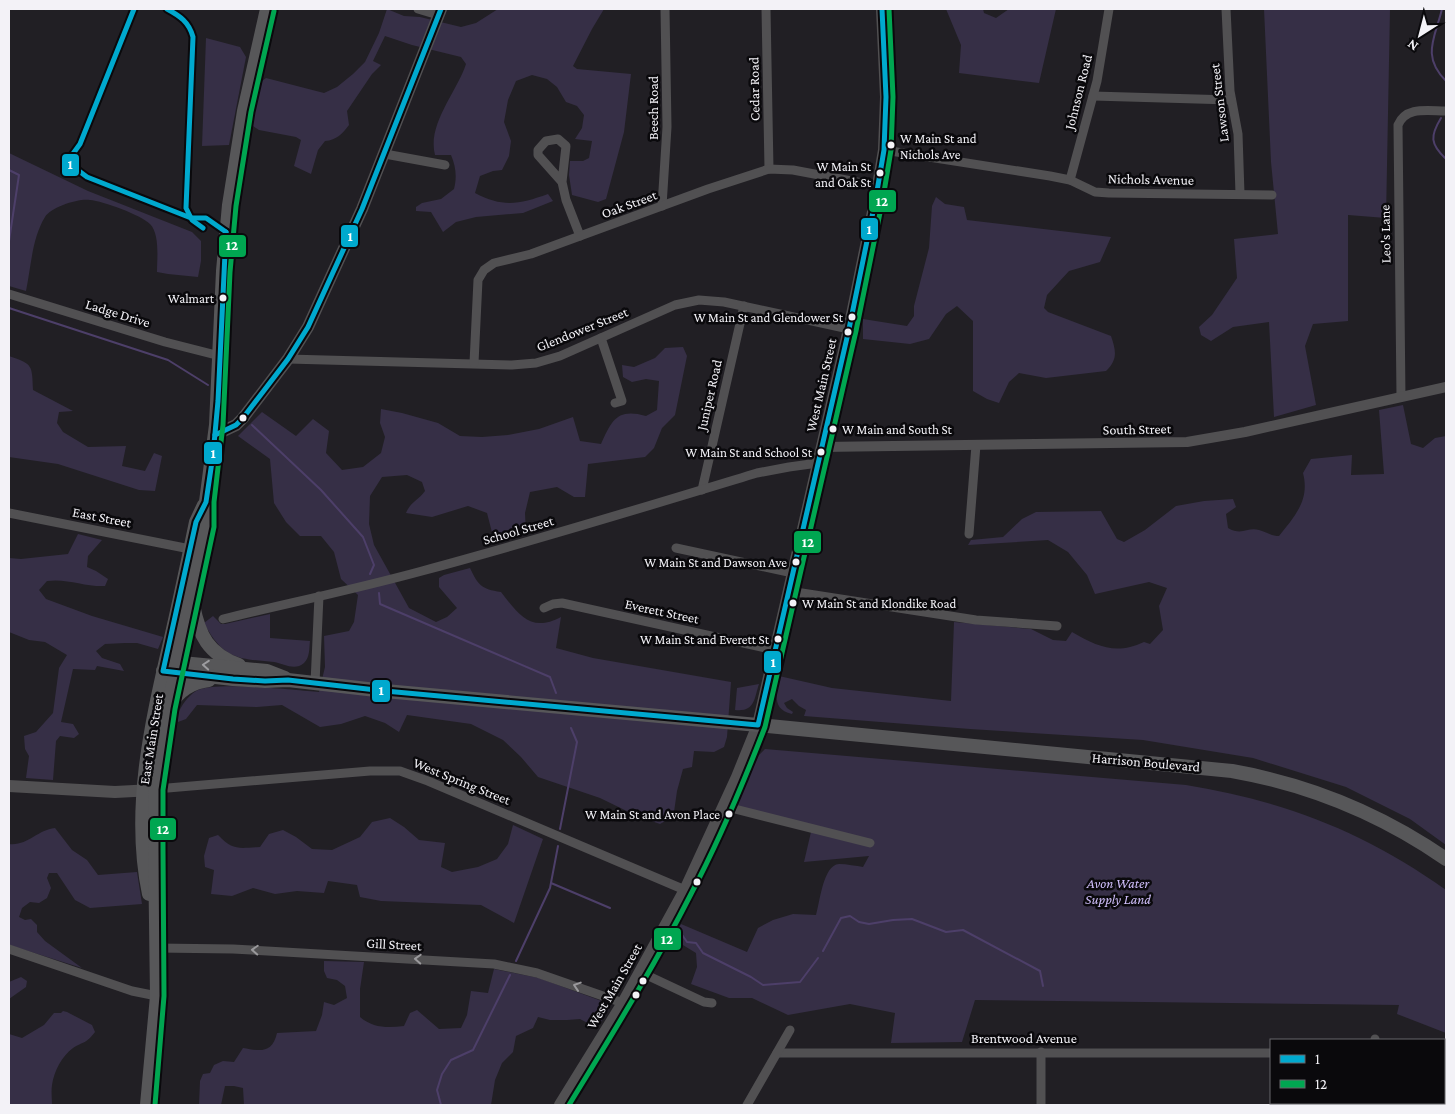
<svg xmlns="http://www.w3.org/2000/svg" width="1455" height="1114" font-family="'Crimson Pro',serif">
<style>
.green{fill:#362f46}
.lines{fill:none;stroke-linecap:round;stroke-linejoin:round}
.stream{stroke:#4d3f69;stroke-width:2}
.minor{stroke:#515052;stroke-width:9}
.tertiary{stroke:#515052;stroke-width:10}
.secondary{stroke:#515052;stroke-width:12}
.primary{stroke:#575759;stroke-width:14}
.bus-1-casing{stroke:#0a090c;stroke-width:9}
.bus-2-casing{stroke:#0a090c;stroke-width:9}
.bus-1{stroke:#00a9ce;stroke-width:5}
.bus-2{stroke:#00a651;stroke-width:5}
.oneway{stroke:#9d9da0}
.oneway2{stroke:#9a999c}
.bus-dot{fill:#f3f2f7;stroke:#0a090c;stroke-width:2}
.labels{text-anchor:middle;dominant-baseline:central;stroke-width:5;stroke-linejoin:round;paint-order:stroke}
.bus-label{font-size:13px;fill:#f3f2f7;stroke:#0a090c;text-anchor:end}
.street-label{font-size:14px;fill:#f3f2f7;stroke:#0a090c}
.park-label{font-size:14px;font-style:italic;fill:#cfbefa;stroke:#0a090c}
.line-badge{stroke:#0a090c;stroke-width:2}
.badge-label{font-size:14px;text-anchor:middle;font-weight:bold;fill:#fff}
</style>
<rect width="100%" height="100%" fill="#211f24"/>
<g class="green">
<path d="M387 9 404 16 420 17 461 27 476 23 498 9H604L592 29 573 66 577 69 631 74 624 132 606 199 598 202 572 195 569 175 570 161H583L589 158 592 141 575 139 582 128 584 115 577 106 566 102 557 87 547 79 532 75 516 81 508 100 504 122 511 141 509 156 502 170 493 171 480 176 475 193C503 208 520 204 548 194L553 201 523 213 476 217 456 222 443 232 431 212 416 211V207L422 203 441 199 454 189C457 177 456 167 451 155H435C427 124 457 92 466 64L461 57 412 45 385 36 373 61 381 65 372 74 347 111 349 125C342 134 337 140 325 141L318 150 311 174 294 166 301 140 296 137 259 130 250 124 262 81 266 78 324 93 337 87 353 74 365 62 379 33Z"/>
<path d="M946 9H983L984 13 996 18 1009 9H1056L1039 83 959 73 961 45Z"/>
<path d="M1264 9H1390L1386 218 1348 215V321L1313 324 1305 346 1316 405 1274 417 1269 322 1233 327 1211 341 1201 335 1199 327 1212 315 1237 278 1234 239 1278 234 1271 162Z"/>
<path d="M206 38 240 47 246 57 229 145 202 146Z"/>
<path d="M9 153 88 191 192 232 201 241V261L198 277 168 274 157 272C157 259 160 234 150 224 141 215 103 201 90 200 79 198 51 207 45 217 32 238 31 267 26 291L9 286Z"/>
<path d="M936 197 945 204 964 207 967 220 1111 237 1100 262 1069 271 1047 295 1044 308 1048 312 1111 336C1116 351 1118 359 1106 371L1046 378 1019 373 1009 382 999 403 987 399 973 391V321L957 306 946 314 929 339 910 344 863 339V319L907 326 914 316V306L929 248 932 206Z"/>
<path d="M683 347 687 356 675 415 662 428 654 448 645 457 588 464 585 497H574L557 487 530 492 525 513 526 535 494 540 487 513 468 506 432 517 406 513C411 501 418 501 425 491L422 482 407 475 382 477 370 496 369 524 374 545 409 608 436 622 447 617 457 608 439 587V578L444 575 470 568C478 585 481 589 501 592 519 615 531 633 561 617L556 648 593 658 731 682 727 737 724 747 714 752 694 751 692 767 683 769 677 791 674 812 667 820 660 824 637 816 600 798 538 777 521 757 503 740 471 724 407 715 399 732 385 723 365 716 341 724 320 727 282 705 257 707 197 705 186 719 178 722 177 715C182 705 187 697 196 691 213 681 296 690 319 692L325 667 324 636 349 631 354 622 358 595 341 579 334 552 321 536H300L286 522 274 503 270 459 238 436 262 412 296 436 313 419 329 431 326 453 342 470 363 467 381 453 385 437 380 423 381 409 402 413 438 423 460 436 482 437 508 435 539 429 573 417 580 441 601 444C612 420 617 408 646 416L657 410 659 381 646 379 632 382 623 377 622 365 634 367 655 358 665 348Z"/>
<path d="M9 356C33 364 32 365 33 390L73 411 59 412 57 423 63 432 88 447 126 446 122 466 145 471 154 453 162 456 155 491 139 490 58 464 9 457Z"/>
<path d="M1403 405 1411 444 1423 448 1435 438 1446 436V845L1410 819 1346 787 1253 758 1143 740 970 729 804 716 806 710 799 706 792 699 784 703 787 708 793 712 792 714C771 709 777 693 779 676L832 688 951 701 954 622 1031 629 1053 640 1066 641 1072 632C1098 647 1116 655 1144 642L1150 644 1163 630 1159 606 1167 588 1149 582 1095 594 1087 575 1068 552 1048 540 968 545 971 540 1003 537 1022 519 1036 512 1101 511 1117 539 1124 542 1145 530 1176 506 1204 501 1233 499 1236 507 1226 514 1228 528C1242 536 1247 527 1259 530 1267 532 1271 536 1279 536 1295 516 1310 500 1303 473L1311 459 1352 455 1351 475 1384 474 1379 410Z"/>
<path d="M78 534 102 540 88 556 87 567 96 571 108 579 105 586C85 587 67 578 47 581L39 590 46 599 92 616 163 637 158 649 137 643H125L105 644 96 651 102 658 120 664 124 671 97 666 95 670 73 669 61 722 73 724 79 734 74 738 60 736 56 741 53 780 26 778 29 756 25 749 24 736 36 732 53 713 59 668 67 655 45 642 29 640 9 632V558L21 559 68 554Z"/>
<path d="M270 614V638L310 641C309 649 310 657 304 663 295 671 284 664 274 662 259 660 243 661 229 653 217 646 210 634 204 623L213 616 221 624H225Z"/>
<path d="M759 684C754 699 755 712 735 710L737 688Z"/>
<path d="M765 749 1186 785C1284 801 1365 832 1446 890V1101H1444L1446 1033 1397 1014 1399 1005 975 1000 962 1042 891 1043 895 1013 850 1004 788 1015 752 998H729L691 984 697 967 696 953 673 939 681 924 747 952 758 928 773 920 793 914 816 915C820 902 823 865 839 864 847 864 856 866 863 867L869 856 804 862 811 832 732 812 759 755Z"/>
<path d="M390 818 404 827 419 840 445 843 441 867 452 872 478 867 497 859 508 844 513 825 543 839 514 923 481 905 381 901 360 897 357 885 328 881 324 893 297 891 275 894 253 888 232 896 211 894 214 870 205 867 204 856 209 838 218 835C233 851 239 848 260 847L269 834 283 830 296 837 312 849 332 850 360 837 372 822Z"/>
<path d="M55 828 72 850 87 860 98 875 137 872 142 904 90 908 75 900 57 873H49L47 878 51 888 47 898 39 903 30 902 22 908 19 917 25 920 31 919 37 925V932L45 941 82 968 9 945V844C28 846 37 830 55 828Z"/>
<path d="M324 961 364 962 360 989V1017C373 1028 387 1028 404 1026L410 1013 417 1010 439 1029 461 1028 467 1015 471 991 488 993 494 969 539 978 607 1003 611 1006 597 1028 580 1019 567 1020H550L538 1017 533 1028 516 1036 513 1052 502 1063 495 1080 491 1105H244L243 1088 234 1086H225L221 1105H199L200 1081 203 1074 210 1073 214 1065 223 1061 234 1062 243 1048C260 1051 272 1054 277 1033L316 1031 322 1015 324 1002 334 1005 347 998 345 986 337 980 327 978 324 971Z"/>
<path d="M21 977 27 981 26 987 9 999V982Z"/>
<path d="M63 1011 67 1012 92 1025 95 1032C86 1044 84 1041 73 1048 62 1056 54 1071 52 1085 51 1091 52 1099 52 1105H9V1034L22 1038 44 1025 54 1013H61Z"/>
</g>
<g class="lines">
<g class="stream">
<path d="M1442 9C1435 38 1421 56 1446 81"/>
<path d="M1441 118C1430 136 1430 144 1446 159"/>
<path d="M9 170 19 175 9 241"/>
<path d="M9 308 168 360 208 385"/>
<path d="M252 425 321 490 363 537 374 565 370 574"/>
<path d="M379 593 380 604 550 677 556 693"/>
<path d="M560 829 577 742 571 728"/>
<path d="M551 883 610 908"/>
<path d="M678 929 687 942 696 943 703 953 751 977 763 985 800 982 818 958"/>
<path d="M823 951 841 918 850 916 859 922 869 924 893 920 912 919 946 932 963 930 1040 971 1043 986"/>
<path d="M516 961 550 888 558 846"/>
<path d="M441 1105 437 1090 442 1074 451 1060 473 1050 510 975"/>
</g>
<g class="minor">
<path d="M418 9 438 15"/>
<path d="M766 9 769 169"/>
<path d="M1226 9 1230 91 1238 134 1240 194"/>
<path d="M1093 96 1231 100"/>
<path d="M884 150 1050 176 1070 180 1095 192 1109 193 1272 195"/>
<path d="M385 154 445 165"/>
<path d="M1070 180 1097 81 1109 9"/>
<path d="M562 182 538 155V150L546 141 558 139 566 146 562 182 566 200 580 236"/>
<path d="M662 206 667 127 665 9"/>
<path d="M9 294 165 342 220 356"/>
<path d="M601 338 622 401 615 403"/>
<path d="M288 359 512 365 536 363 560 356 675 305 699 300 724 302 849 329"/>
<path d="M474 363 478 280 484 270 494 263 531 254 708 189 769 169 793 170 878 186"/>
<path d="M1401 397 1398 125C1406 106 1428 111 1446 111"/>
<path d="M702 490 744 306"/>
<path d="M9 513 190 549"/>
<path d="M969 534 976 445"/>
<path d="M676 548 793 573"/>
<path d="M789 591 976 620 1057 626"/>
<path d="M544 608 553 604 562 603 775 650"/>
<path d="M223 619C289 603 356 589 422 571 534 541 645 507 757 473L789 467 818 463"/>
<path d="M315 683 319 596"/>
<path d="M156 789 370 771H400L428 781 685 890"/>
<path d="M723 806 870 843"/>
<path d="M157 948 233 949 494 964 537 973 623 1003"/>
<path d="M9 949 132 991 157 996"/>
<path d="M640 972 704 1002 712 1003"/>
<path d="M1375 1039V1040"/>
<path d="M1041 1052V1105"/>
<path d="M777 1053H1271"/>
<path d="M747 1105 790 1030"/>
<path d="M1375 1105V1103"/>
</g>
<path class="tertiary" d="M822 447 1187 442 1245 432 1446 387"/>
<g class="secondary">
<path d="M215 435 236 425 243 418 288 359 308 327 362 209 441 9"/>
<path d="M9 786 115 792 153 790"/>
<path d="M560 1105 623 1003 685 890 737 777 758 725 849 329 876 197 884 150 885 124 886 97 882 9"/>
</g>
<g class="primary">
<path d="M193 605C199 635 208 654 239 665"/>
<path d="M171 662 267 671 285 678"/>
<path d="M163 671 233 679 265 681 288 680 385 691 758 725 1232 771C1311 785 1381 814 1446 859"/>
<path d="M170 705C179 690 192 682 209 680"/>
<path d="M149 894C131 808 152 721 171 638 180 599 188 561 196 522L204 505"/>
<path d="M147 1105 157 996 155 849 156 789 168 708 207 526 206 502 216 425 223 271 229 205 244 111 267 9"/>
</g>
<defs>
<g id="bus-1">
<path d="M134 9 80 144 67 162 87 177 191 218H206L226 232"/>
<path d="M167 9C180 16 189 22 193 37L186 208 192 220 203 228"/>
<path d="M226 232 218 401 213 455 206 502 196 522 163 671 233 679 265 681 288 680 385 691 758 725 849 329 876 197 884 150 886 97 882 9"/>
<path d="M215 435 236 425 243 418 288 359 308 327 362 209 441 9"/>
</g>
<g id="bus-2">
<path d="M155 1105 164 996 163 849V790L175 709 214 527V502L223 425 230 272 236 206 251 112 274 11"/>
<path d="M569 1105C611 1036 654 967 691 894 719 841 743 784 765 727L856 331 883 198 891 150 893 97 889 9"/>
</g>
</defs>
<use href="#bus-1" class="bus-1-casing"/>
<use href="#bus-2" class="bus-2-casing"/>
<use href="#bus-1" class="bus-1"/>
<use href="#bus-2" class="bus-2"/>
</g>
<defs><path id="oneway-chevron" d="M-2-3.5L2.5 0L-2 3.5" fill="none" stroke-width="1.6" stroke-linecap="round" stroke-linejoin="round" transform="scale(1.25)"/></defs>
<use class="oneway" href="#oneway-chevron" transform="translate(206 665) rotate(-176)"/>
<g class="oneway2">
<use href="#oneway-chevron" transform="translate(255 950) rotate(-177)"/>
<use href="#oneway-chevron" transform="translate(418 959) rotate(-177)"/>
<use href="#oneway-chevron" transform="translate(577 986) rotate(-162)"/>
</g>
<g class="bus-dot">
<circle cx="891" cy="145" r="4.5"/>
<circle cx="880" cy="173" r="4.5"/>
<circle cx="223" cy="298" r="4.5"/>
<circle cx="852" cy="317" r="4.5"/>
<circle cx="848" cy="332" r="4.5"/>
<circle cx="243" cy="418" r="4.5"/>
<circle cx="833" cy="429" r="4.5"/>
<circle cx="821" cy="452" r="4.5"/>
<circle cx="796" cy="562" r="4.5"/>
<circle cx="793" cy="603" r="4.5"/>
<circle cx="778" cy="639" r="4.5"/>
<circle cx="729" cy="814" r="4.5"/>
<circle cx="697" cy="882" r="4.5"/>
<circle cx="643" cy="981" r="4.5"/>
<circle cx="636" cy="995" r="4.5"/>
</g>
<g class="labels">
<g class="bus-label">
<text x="900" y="138" text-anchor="start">W Main St and<tspan x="900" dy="16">Nichols Ave</tspan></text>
<text x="871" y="166">W Main St<tspan x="871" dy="16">and Oak St</tspan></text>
<text x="214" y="298">Walmart</text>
<text x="843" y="317">W Main St and Glendower St</text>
<text x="842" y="429" text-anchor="start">W Main and South St</text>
<text x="812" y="452">W Main St and School St</text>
<text x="787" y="562">W Main St and Dawson Ave</text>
<text x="802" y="603" text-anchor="start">W Main St and Klondike Road</text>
<text x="769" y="639">W Main St and Everett St</text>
<text x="720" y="814">W Main St and Avon Place</text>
</g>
<g class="street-label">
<text transform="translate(754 89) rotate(-91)">Cedar Road</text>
<text transform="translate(1078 92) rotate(-76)">Johnson Road</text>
<text transform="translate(1219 103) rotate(-97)">Lawson Street</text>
<text transform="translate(653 108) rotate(-90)">Beech Road</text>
<text transform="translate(1151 179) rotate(1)">Nichols Avenue</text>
<text transform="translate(629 204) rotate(-20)">Oak Street</text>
<text transform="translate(1385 234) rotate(-91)">Leo's Lane</text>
<text transform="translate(118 313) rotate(17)">Ladge Drive</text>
<text transform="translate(582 329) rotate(-22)">Glendower Street</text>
<text transform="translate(821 385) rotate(-77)">West Main Street</text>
<text transform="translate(709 395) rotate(-77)">Juniper Road</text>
<text transform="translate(1137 429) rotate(-1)">South Street</text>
<text transform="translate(102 517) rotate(11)">East Street</text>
<text transform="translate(518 530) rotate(-16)">School Street</text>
<text transform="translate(662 611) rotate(12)">Everett Street</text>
<text transform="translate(151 739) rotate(-81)">East Main Street</text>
<text transform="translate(1146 762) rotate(5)">Harrison Boulevard</text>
<text transform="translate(462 781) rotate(22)">West Spring Street</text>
<text transform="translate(394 944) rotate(3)">Gill Street</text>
<text transform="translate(614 986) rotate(-60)">West Main Street</text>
<text x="1024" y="1038">Brentwood Avenue</text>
</g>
<g class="park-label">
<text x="1118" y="883">Avon Water<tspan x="1118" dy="16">Supply Land</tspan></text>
</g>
</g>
<g class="line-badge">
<rect x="61" y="153" width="19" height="24" rx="5" fill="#00a9ce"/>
<rect x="868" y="189" width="29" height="24" rx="5" fill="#00a651"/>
<rect x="860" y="217" width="19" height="24" rx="5" fill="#00a9ce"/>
<rect x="340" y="224" width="19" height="24" rx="5" fill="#00a9ce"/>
<rect x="218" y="234" width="29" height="24" rx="5" fill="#00a651"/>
<rect x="203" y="441" width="20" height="24" rx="5" fill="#00a9ce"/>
<rect x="793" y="530" width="29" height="24" rx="5" fill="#00a651"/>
<rect x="763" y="650" width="19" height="24" rx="5" fill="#00a9ce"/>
<rect x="371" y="679" width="20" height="24" rx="5" fill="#00a9ce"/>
<rect x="149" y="817" width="28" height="24" rx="5" fill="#00a651"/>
<rect x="653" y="927" width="29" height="24" rx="5" fill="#00a651"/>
</g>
<g class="badge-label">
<text x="70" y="169">1</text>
<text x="882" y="206">12</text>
<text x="869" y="234">1</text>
<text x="350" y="241">1</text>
<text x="232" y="250">12</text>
<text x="213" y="458">1</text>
<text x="808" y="547">12</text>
<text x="773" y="667">1</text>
<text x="381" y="695">1</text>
<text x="163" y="834">12</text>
<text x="667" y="944">12</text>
</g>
<rect width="1455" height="1114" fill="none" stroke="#f3f2f7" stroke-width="20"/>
<rect x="1270" y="1039" width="175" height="65" fill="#0a090c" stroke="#67666a"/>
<rect x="1280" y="1055" width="25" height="8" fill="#00a9ce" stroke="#67666a"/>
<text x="1315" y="1064" font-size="15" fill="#f3f2f7">1</text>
<rect x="1280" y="1080" width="25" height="8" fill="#00a651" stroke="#67666a"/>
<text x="1315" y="1089" font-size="15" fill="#f3f2f7">12</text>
<g transform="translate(1420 35) rotate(216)" stroke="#0a090c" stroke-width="4" paint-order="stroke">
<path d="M0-4L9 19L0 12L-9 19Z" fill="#f3f2f7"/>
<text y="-8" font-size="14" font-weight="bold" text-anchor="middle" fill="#f3f2f7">N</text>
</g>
</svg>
